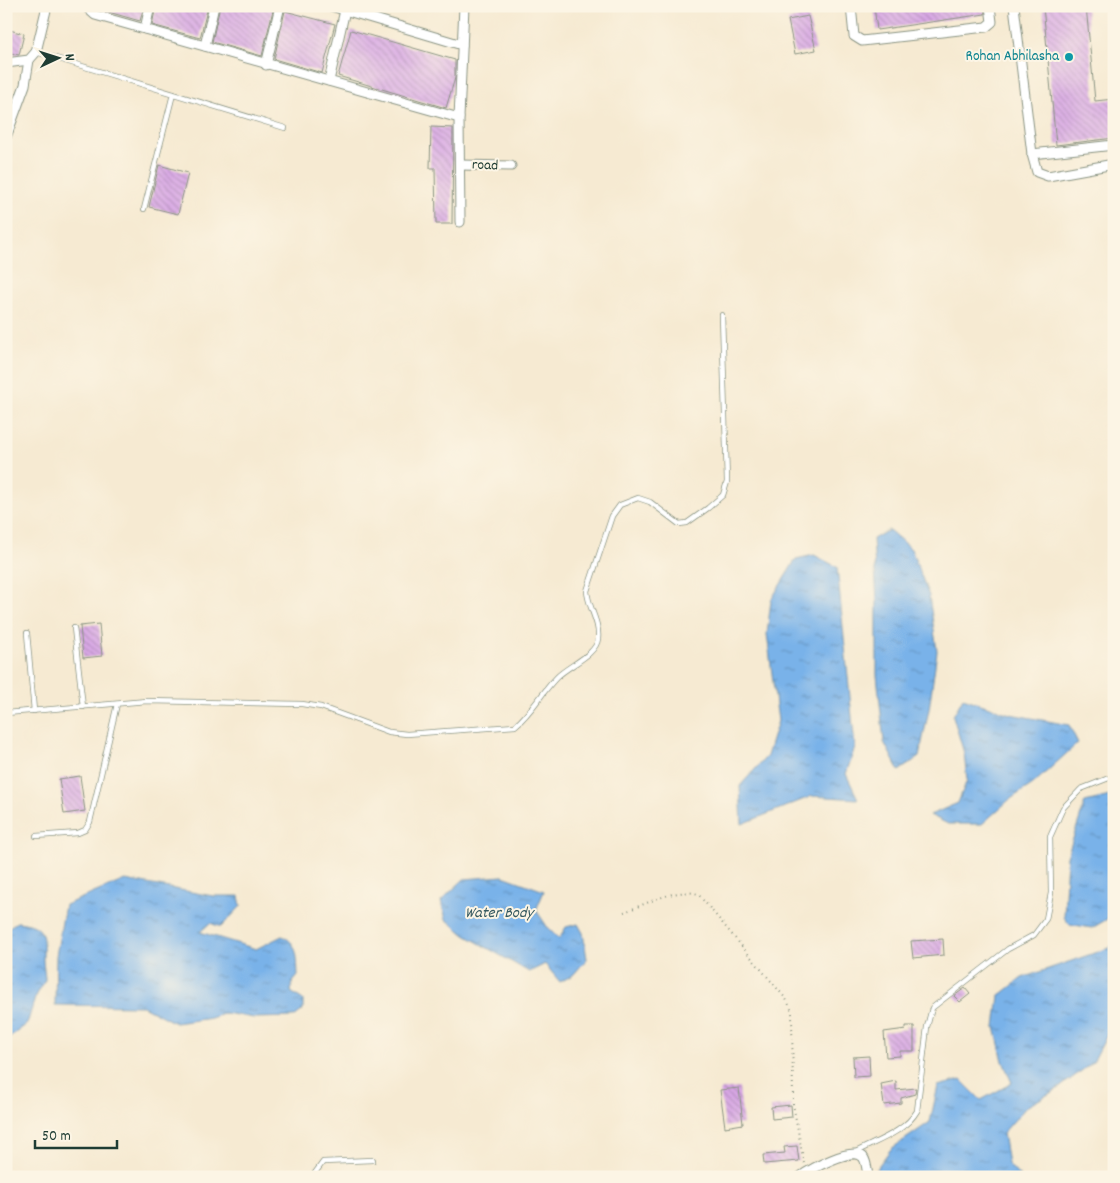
<svg xmlns="http://www.w3.org/2000/svg" width="1120" height="1183" font-family="Dekko,sans-serif">
<style>
.water{fill:url(#water-ripples);stroke:#4c788e}
.building{fill:url(#building-back-hatch)}
.lines{fill:none;stroke-linecap:round;stroke-linejoin:round}
.lane-casing{stroke:#8a9483;stroke-width:6}
.street-casing{stroke:#8a9483;stroke-width:11}
.path{stroke:#8a9483;stroke-width:2;stroke-dasharray:1 4;stroke-linecap:butt}
.lane{stroke:#fff;stroke-width:4.5}
.street{stroke:#fff;stroke-width:9}
.culture-dot{fill:#0f9aa8;stroke:#fcf5e5;stroke-width:2}
.labels{text-anchor:middle;dominant-baseline:central;stroke-width:4;stroke-linejoin:round;paint-order:stroke}
.culture-label{font-size:15px;fill:#0d838f;stroke:#fcf5e5;text-anchor:end}
.street-label{font-size:15px;fill:#1f3d34;stroke:#fcf5e5}
.water-label{font-size:16px;font-style:italic;fill:#365a61;stroke:#fcf5e5}
</style>
<defs>
<pattern id="water-ripples" width="26" height="14" patternUnits="userSpaceOnUse" patternTransform="scale(1.25)"><rect width="26" height="14" fill="#79b2e9"/><path d="M2 4q2-2 4 0t4 0M15 11q2-2 4 0t4 0" fill="none" stroke="#6392be"/></pattern>
<pattern id="building-back-hatch" width="6" height="6" patternUnits="userSpaceOnUse" patternTransform="scale(1.25)"><rect width="6" height="6" fill="#d8a7e5"/><path d="M-1 5l2 2M0 0l6 6M5-1l2 2" fill="none" stroke="#af89ba"/></pattern>
</defs>
<rect width="100%" height="100%" fill="#fcf5e5"/>
<filter id="ink" filterUnits="userSpaceOnUse"><feTurbulence type="fractalNoise" baseFrequency=".02" numOctaves="2"/><feDisplacementMap in="SourceGraphic" scale="10" xChannelSelector="R" yChannelSelector="G"/><feConvolveMatrix kernelMatrix="1 2 1 2 8 2 1 2 1" color-interpolation-filters="sRGB"/></filter>
<filter id="wash" filterUnits="userSpaceOnUse"><feTurbulence type="fractalNoise" baseFrequency=".0096" numOctaves="4" result="noise"/><feDisplacementMap in="SourceGraphic" scale="20" xChannelSelector="R" yChannelSelector="G"/><feGaussianBlur stdDeviation="1.12" result="paint"/><feColorMatrix in="noise" values="0 0 0 0 0 0 0 0 0 0 0 0 0 0 0 0 0 1.4 0 .05"/><feComposite in="paint" operator="in"/></filter>
<g filter="url(#wash)">
<rect width="100%" height="100%" fill="#f6ead2"/>
<g class="water">
<path d="M889 530 911 549 929 596 937 651 929 709 919 757 899 771 884 742 877 675V601L873 539Z"/>
<path d="M814 555 837 567 855 747 846 774 858 799 812 796 742 824 740 786 767 756 778 721 767 634 771 600 796 559Z"/>
<path d="M963 698 1010 714 1069 725 1078 743 1033 784 1009 800 982 824H948L930 815 958 803 967 780 964 753 953 716Z"/>
<path d="M1114 795V915L1092 928 1069 924 1064 917 1067 857 1085 802Z"/>
<path d="M503 876 544 891 536 910 548 928 559 939 566 927 578 924 583 933 587 959 573 975 560 982 545 964 529 972 465 935 446 919 441 901 464 879Z"/>
<path d="M125 880 213 896H239L241 906 221 927 210 923 200 932 256 949 282 936C299 943 297 959 298 976L292 983 291 992 303 1000V1010L294 1017 254 1018 225 1013 211 1018 175 1023 143 1006 55 1005 56 956 65 905Z"/>
<path d="M17 922C47 925 43 935 43 960 43 967 45 973 45 980L35 998 27 1024 6 1040V929Z"/>
<path d="M1114 943V1035L1109 1031 1093 1062 1059 1088 1026 1107 1003 1133 1008 1164 1020 1177H879L876 1169 891 1149 930 1122 938 1086 961 1080 981 1100 1012 1083 1003 1061 995 1027 999 996 1022 978 1109 948Z"/>
</g>
<g id="blocks">
<g class="building">
<path d="M95 6H144L140 21 98 9Z"/>
<path d="M156 6H208L200 38 152 25Z"/>
<path d="M220 6H274L262 56 212 42Z"/>
<path d="M874 6H984L985 14 877 30Z"/>
<path d="M1043 6H1086L1095 101 1114 99V138L1056 145Z"/>
<path d="M285 11 335 24 322 73 274 59Z"/>
<path d="M808 16 816 50 795 54 788 20Z"/>
<path d="M6 29 24 34 19 55 6 52Z"/>
<path d="M351 30 455 60V78L446 108 338 76Z"/>
<path d="M431 127 453 128 452 224H436L435 168H430Z"/>
<path d="M159 165 188 173 178 214 149 207Z"/>
<path d="M99 624 102 656 83 658 80 626Z"/>
<path d="M80 776 85 811 64 814 59 779Z"/>
<path d="M943 939 944 955 913 958 911 941Z"/>
<path d="M965 988 970 994 960 1002 954 996Z"/>
<path d="M906 1026H914V1051H900V1056L886 1057 884 1032 906 1029Z"/>
<path d="M869 1056 870 1076 854 1077 853 1057Z"/>
<path d="M896 1081V1090L916 1088 915 1094 901 1098V1103L884 1105 881 1084Z"/>
<path d="M739 1088 743 1124 725 1127 720 1090Z"/>
<path d="M791 1105 792 1117 772 1119 771 1107Z"/>
<path d="M797 1146 799 1161 764 1164 763 1155 785 1153 784 1147Z"/>
</g>
</g>
</g>
<g filter="url(#ink)">
<use href="#blocks" fill-opacity="0" stroke="#8a9483" stroke-width="1"/>
<g class="lines">
<defs>
<g id="lane">
<path d="M36 52 285 128"/>
<path d="M144 209 173 94"/>
<path d="M74 628 83 707"/>
<path d="M27 633 34 711"/>
<path d="M6 713 147 701 302 704 321 707 389 732 407 734 515 726C532 712 542 692 557 677 569 665 596 655 598 639 600 622 588 607 587 591L612 516 620 505 638 498 650 502 679 524 687 523 708 508 723 495 727 482 722 315"/>
<path d="M36 836 78 833 85 830 90 822 117 704"/>
<path d="M856 1152C876 1141 905 1132 917 1111L927 1027 932 1008 1008 949 1034 935 1046 919 1051 893 1050 837 1063 808 1081 789 1114 776"/>
<path d="M312 1177 323 1162 373 1160"/>
</g>
<g id="street">
<path d="M85 6 95 15 459 118"/>
<path d="M331 6 462 45"/>
<path d="M851 6 854 36 862 41 986 27 992 22 990 6"/>
<path d="M1014 6 1032 154 1037 172 1048 176 1114 164"/>
<path d="M145 29 150 6"/>
<path d="M205 46 214 6"/>
<path d="M6 63 29 60 36 52 47 6"/>
<path d="M266 65 280 6"/>
<path d="M329 81 345 10"/>
<path d="M6 137 25 85 29 60"/>
<path d="M1032 154 1114 145"/>
<path d="M460 165 511 166"/>
<path d="M460 222 459 118 464 6"/>
<path d="M800 1177C811 1169 852 1146 863 1157 867 1162 867 1171 868 1177"/>
</g>
</defs>
<use href="#lane" class="lane-casing"/>
<use href="#street" class="street-casing"/>
<path class="path" d="M624 912C645 905 675 887 698 894L786 999 792 1011 793 1104 804 1163"/>
<use href="#lane" class="lane"/>
<use href="#street" class="street"/>
</g>
</g>
<circle class="culture-dot" cx="1069" cy="57" r="5"/>
<g class="labels">
<g class="culture-label">
<text x="1059" y="57">Rohan Abhilasha</text>
</g>
<g class="street-label">
<text transform="translate(485 166) rotate(2)">road</text>
</g>
<g class="water-label">
<text x="499" y="913">Water Body</text>
</g>
</g>
<rect width="1120" height="1183" fill="none" stroke="#fcf5e5" stroke-width="25"/>
<g transform="translate(58 58) rotate(86)" stroke="#fcf5e5" stroke-width="4" paint-order="stroke">
<path d="M0-4L9 19L0 12L-9 19Z" fill="#1f3d34"/>
<text y="-8" font-size="14" font-weight="bold" text-anchor="middle" fill="#1f3d34">N</text>
</g>
<path d="M35 1140v8h82v-8" fill="none" stroke="#1f3d34" stroke-width="2.5"/>
<text x="42" y="1140" font-size="15" fill="#1f3d34" stroke="#fcf5e5" stroke-width="4" paint-order="stroke">50 m</text>
</svg>
